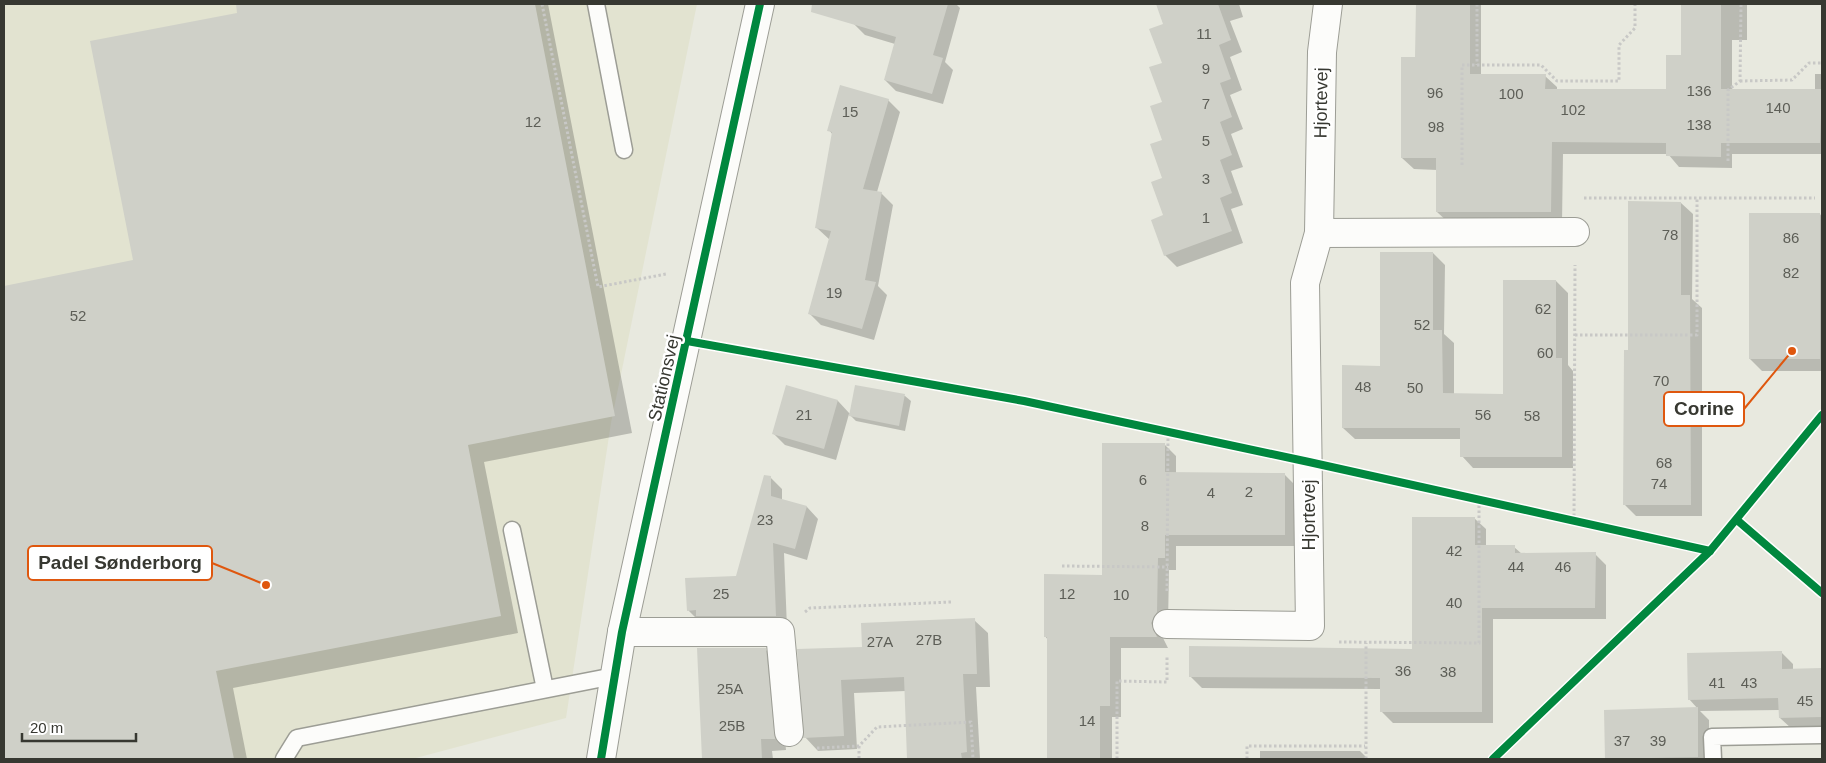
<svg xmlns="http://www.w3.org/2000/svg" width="1826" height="763" font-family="Arial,sans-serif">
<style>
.built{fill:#e2e3d0}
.shadow{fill:#0003}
.building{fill:#cfd0c8}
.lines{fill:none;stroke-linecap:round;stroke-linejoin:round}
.lane-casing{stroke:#9c9d95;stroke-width:19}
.street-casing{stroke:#9c9d95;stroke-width:30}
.secondary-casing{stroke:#9c9d95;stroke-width:30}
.path{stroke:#c8c8c6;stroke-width:3;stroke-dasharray:2.5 2.5;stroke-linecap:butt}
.lane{stroke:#fcfcfa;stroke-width:16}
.street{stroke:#fcfcfa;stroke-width:28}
.secondary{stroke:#fcfcfa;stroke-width:28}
.cycleway-casing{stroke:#fff;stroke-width:11}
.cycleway{stroke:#00873e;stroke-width:8}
.labels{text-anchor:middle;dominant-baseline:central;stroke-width:5;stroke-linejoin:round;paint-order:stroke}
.number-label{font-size:15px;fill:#5d5e57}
.street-label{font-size:18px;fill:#373831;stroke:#fff}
.leader{fill:none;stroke:#df570e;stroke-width:2}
.callout-dot{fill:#df570e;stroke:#fff;stroke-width:2}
.callout{fill:#fff;stroke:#df570e;stroke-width:2}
.callout-label{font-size:19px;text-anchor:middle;font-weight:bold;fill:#373831}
</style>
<rect width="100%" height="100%" fill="#e8e9df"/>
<path class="built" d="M4 4H697L611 423 566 718 412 759H4Z"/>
<g class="shadow">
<path d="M237 4H548L632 433 484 462 518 633 233 688 247 759H4V287L135 261 239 14Z"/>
<path d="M860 4H956L960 8 945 62 953 70 943 104 896 91 885 80 895 44 865 35 854 24Z"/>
<path d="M1157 4H1239L1243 17 1230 21 1242 52 1230 57 1242 90 1230 95 1243 129 1231 134 1243 167 1231 171 1243 205 1231 209 1243 243 1177 267 1165 255V25Z"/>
<path d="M1417 4H1481V75L1545 76 1557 87V90H1668L1682 56V4H1747V40H1732V90L1815 91V74H1822V154H1732V168L1679 167 1668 154H1563L1562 223H1449L1437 212V170L1414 169 1402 158 1417 59Z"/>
<path d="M888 100 900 112 877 192 881 193 893 205 878 286 887 295 874 340 821 325 809 313 830 240 817 228 833 135 829 130Z"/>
<path d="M1681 203 1693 214 1692 299 1702 308V516H1636L1625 505 1629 351Z"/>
<path d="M1820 214 1822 217V371H1762L1750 359Z"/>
<path d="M1433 253 1445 265 1444 334 1454 343V395H1504L1556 281 1568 293V365L1573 371V468H1473L1462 456V439H1355L1343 428 1381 367Z"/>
<path d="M856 386 905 396 911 401 905 431 856 421 849 414 836 460 785 445 773 433 787 387 838 401 850 414Z"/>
<path d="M1165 445 1176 456V473L1285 475 1296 486V546H1176V570H1169L1168 624 1162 636 1168 648H1121V717H1112V759H1047L1048 640 1045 636 1103 576Z"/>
<path d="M770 477 782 489V500L807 507 818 519 807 560 784 553 787 628 700 622 688 610 737 577Z"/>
<path d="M1474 518 1486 529V546L1514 547 1522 554H1595L1606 565V619H1493V723H1393L1382 712V689L1202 688 1190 676 1413 650Z"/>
<path d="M974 620 988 633 990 687H976L980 759H909L906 691 854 693 857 749 818 751 805 737 799 650 863 648Z"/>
<path d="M699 649H765L777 661 786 750 772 751 773 759H703Z"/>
<path d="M1781 652 1793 664V670H1822V729H1792L1780 718V710L1700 711 1709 720V759L1606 758V711L1698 709 1689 699Z"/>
<path d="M1260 751H1360L1368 759H1260Z"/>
</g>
<g class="building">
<path d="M236 4H535L615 416 468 445 501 616 216 671 234 759H4V286L133 260 90 41 237 13Z"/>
<path d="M812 4H948L933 55 943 58 932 94 884 80 896 37 811 12Z"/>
<path d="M1156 4H1218L1231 40 1219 45 1231 79 1220 83 1232 117 1220 122 1232 155 1220 160 1232 193 1220 198 1232 231 1164 256 1151 220 1163 215 1151 182 1162 178 1150 144 1162 140 1150 106 1162 102 1149 67 1162 63 1149 29 1163 24Z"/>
<path d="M1416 4H1470V74H1546L1545 89H1666V55H1681V4H1721V89H1822L1820 143H1721V157L1666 156V143L1552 142 1551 212H1436V158H1401V57H1415Z"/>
<path d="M840 85 889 99 863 189 882 192 865 280 876 282 862 329 808 314 831 231 815 228 832 132 827 131Z"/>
<path d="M1628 201 1681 202V295H1690L1691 505H1623L1624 350H1628Z"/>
<rect x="1749" y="213" width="71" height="146"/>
<path d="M1380 252H1433V330H1442L1443 393 1503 394V280H1556V358H1562V457H1460V428H1342V365L1380 366Z"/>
<path d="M786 385 838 400 824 449 772 434Z"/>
<path d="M855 385 905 394 899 426 849 416Z"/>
<path d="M1102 443H1165V472L1285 473V535H1165V558H1158L1157 612 1151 623 1157 637H1110V706H1100V759H1047V637H1044V574L1102 575Z"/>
<path d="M764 475 771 476V496L807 506 795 549 773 543 776 616H696V610L687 611 685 578 736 576Z"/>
<path d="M1412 517H1475V545H1515V553L1596 552 1595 608H1482V712H1380V678L1189 677V646L1412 649Z"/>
<path d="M975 618 977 674H963L967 752 961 753 962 759H907L904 677 841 680 844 736 803 738 797 649 862 647 861 623Z"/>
<path d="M697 648H766L775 739H761L762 759H702Z"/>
<path d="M1782 651V669L1822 668V717L1779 718 1778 698 1688 700 1687 653Z"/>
<path d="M1698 707V757L1605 759 1604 710Z"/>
</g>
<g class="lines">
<defs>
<g id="lane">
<path d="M596 4 624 150"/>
<path d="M512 530 545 689"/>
<path d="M284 759 297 738 614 676"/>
<path d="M1713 759 1712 737 1822 735"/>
</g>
<g id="street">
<path d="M1319 233 1575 232"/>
<path d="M1167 624 1310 626 1305 283 1319 233 1322 52 1328 4"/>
<path d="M622 632H780L789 732"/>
</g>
<path id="secondary" d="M601 759 622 632 760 4"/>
</defs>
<use href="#lane" class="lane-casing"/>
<use href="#street" class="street-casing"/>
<use href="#secondary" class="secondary-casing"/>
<g class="path">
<path d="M542 4 598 287 666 274"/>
<path d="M1477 4V65"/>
<path d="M1740 81 1792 80 1809 63H1822"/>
<path d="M1728 161V90L1740 81 1741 4"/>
<path d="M1462 165V65H1541L1557 81H1619V45L1635 28V4"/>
<path d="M1584 198H1815"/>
<path d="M1575 335H1697V198"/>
<path d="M1574 521 1575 265"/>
<path d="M1062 566 1168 567"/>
<path d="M1167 591 1168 432"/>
<path d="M805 612 810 608 951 602"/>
<path d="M1339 642 1479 643V500"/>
<path d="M859 746V759"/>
<path d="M817 748 859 746 877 727 971 722 973 759"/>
<path d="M1117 759V681L1167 682V657"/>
<path d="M1247 759V746H1365"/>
<path d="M1366 759V643"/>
</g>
<use href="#lane" class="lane"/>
<use href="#street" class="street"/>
<use href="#secondary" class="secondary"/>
<defs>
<g id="cycleway">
<path d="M687 341 1024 401 1309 462 1710 551"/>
<path d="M1737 520 1822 593"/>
<path d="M601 759 622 632 760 4"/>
<path d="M1493 759 1710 551 1822 415"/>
</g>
</defs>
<use href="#cycleway" class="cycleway-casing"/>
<use href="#cycleway" class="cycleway"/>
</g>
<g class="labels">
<g class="number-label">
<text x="1204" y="33">11</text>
<text x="1206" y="68">9</text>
<text x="1699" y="90">136</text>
<text x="1435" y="92">96</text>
<text x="1511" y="93">100</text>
<text x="1206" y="103">7</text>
<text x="1778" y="107">140</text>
<text x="1573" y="109">102</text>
<text x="850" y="111">15</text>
<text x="533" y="121">12</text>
<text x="1699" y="124">138</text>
<text x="1436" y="126">98</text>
<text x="1206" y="140">5</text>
<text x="1206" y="178">3</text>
<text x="1206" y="217">1</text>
<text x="1670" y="234">78</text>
<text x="1791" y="237">86</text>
<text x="1791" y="272">82</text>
<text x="834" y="292">19</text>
<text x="1543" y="308">62</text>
<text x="78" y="315">52</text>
<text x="1422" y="324">52</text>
<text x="1545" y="352">60</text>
<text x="1661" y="380">70</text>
<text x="1363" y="386">48</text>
<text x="1415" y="387">50</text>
<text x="804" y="414">21</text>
<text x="1483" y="414">56</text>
<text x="1532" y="415">58</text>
<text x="1664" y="462">68</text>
<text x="1143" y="479">6</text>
<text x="1659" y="483">74</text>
<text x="1249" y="491">2</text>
<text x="1211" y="492">4</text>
<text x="765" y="519">23</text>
<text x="1145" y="525">8</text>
<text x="1454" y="550">42</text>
<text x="1516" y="566">44</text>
<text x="1563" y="566">46</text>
<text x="721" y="593">25</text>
<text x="1067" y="593">12</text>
<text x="1121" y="594">10</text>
<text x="1454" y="602">40</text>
<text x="929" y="639">27B</text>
<text x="880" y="641">27A</text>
<text x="1403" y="670">36</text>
<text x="1448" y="671">38</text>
<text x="1717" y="682">41</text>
<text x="1749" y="682">43</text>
<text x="730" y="688">25A</text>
<text x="1805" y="700">45</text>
<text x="1087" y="720">14</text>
<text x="732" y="725">25B</text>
<text x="1622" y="740">37</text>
<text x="1658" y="740">39</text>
</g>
<g class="street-label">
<text transform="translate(1321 103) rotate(-89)">Hjortevej</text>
<text transform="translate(664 378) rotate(-77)">Stationsvej</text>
<text transform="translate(1309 515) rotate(-90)">Hjortevej</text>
</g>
</g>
<path class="leader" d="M1792 351L1744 409M266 585L212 563"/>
<g class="callout-dot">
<circle cx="1792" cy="351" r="5"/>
<circle cx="266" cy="585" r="5"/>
</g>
<g class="callout">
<rect x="1664" y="392" width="80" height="34" rx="5"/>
<rect x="28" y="546" width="184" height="34" rx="5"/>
</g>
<g class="callout-label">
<text x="1704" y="415">Corine</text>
<text x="120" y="569">Padel Sønderborg</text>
</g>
<rect width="1826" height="763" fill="none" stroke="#373831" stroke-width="10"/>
<path d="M22 733v8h114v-8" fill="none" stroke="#373831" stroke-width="2.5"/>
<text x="30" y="733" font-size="15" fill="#373831" stroke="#ffffff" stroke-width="4" paint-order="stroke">20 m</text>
</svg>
